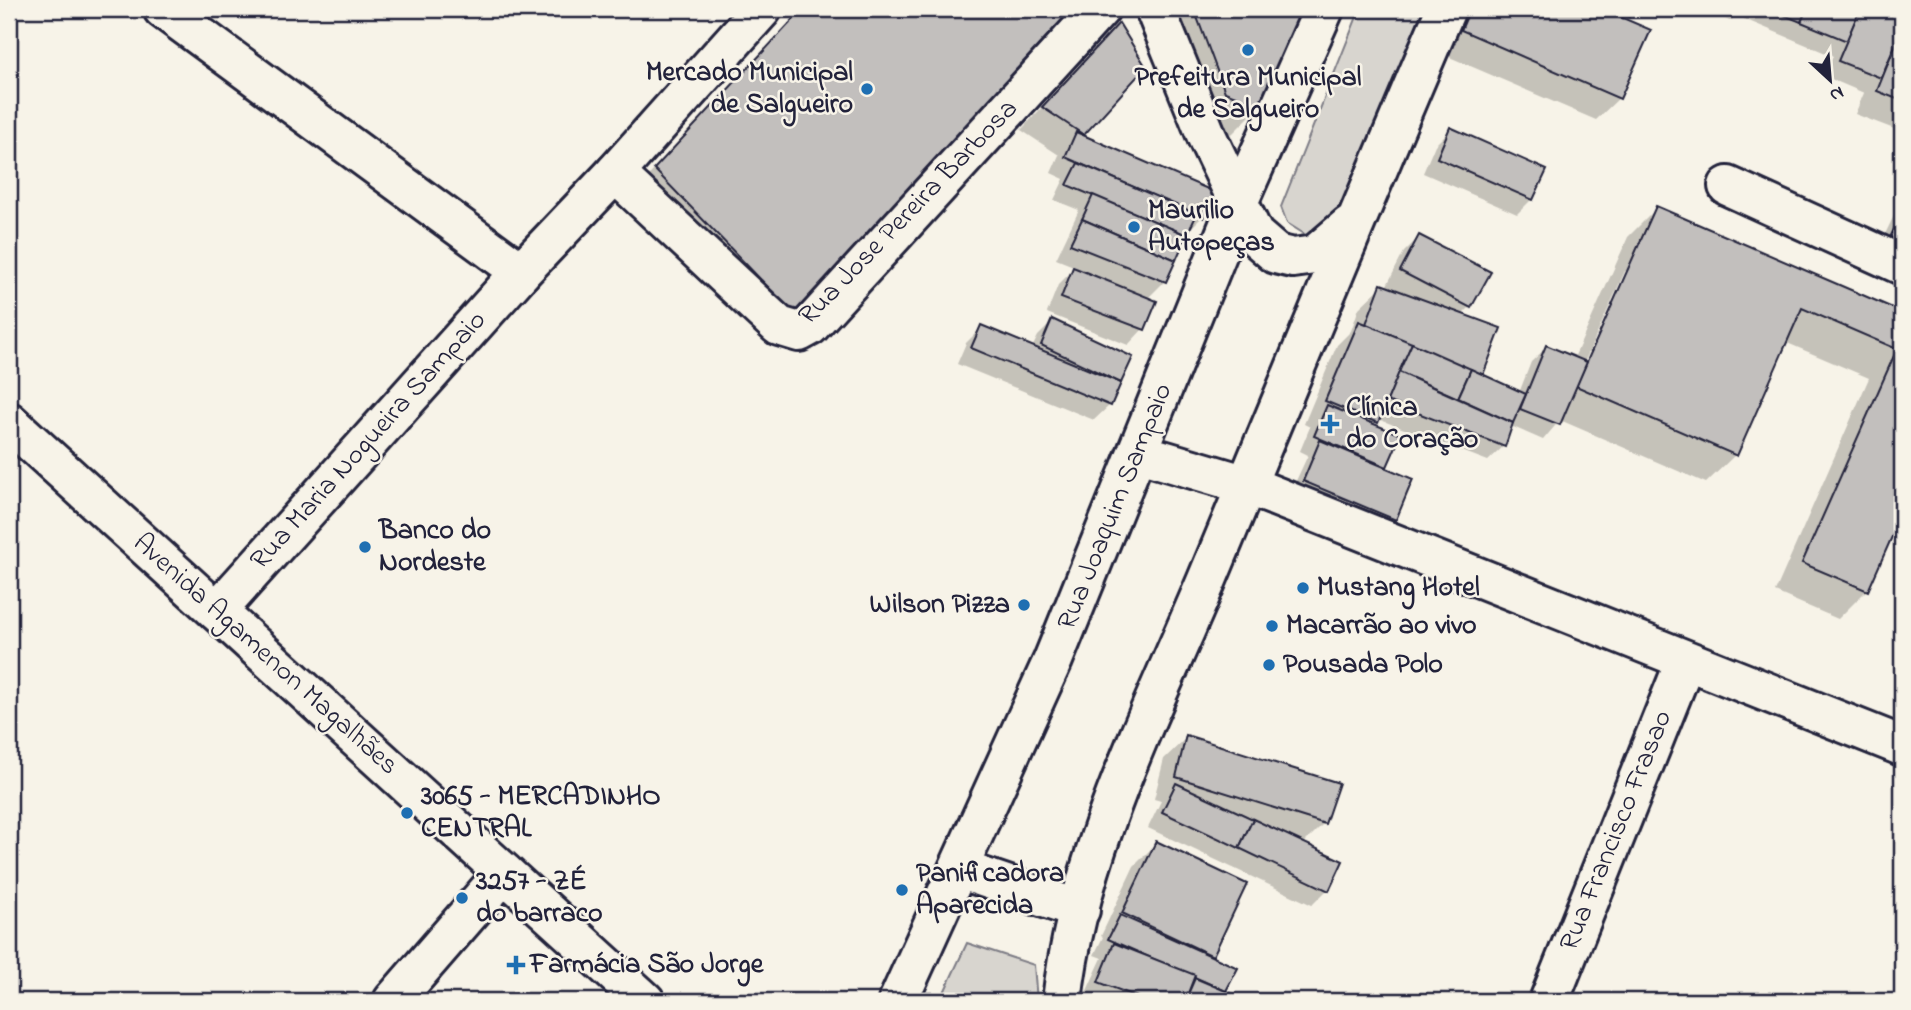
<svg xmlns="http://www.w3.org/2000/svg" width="1911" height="1010" font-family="'Indie Flower',sans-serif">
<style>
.green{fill:#d8d5cf;stroke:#7d7c85;stroke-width:2}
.shadow{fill:#0003;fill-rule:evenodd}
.building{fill:#c2bfbd;stroke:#22223b;stroke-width:2}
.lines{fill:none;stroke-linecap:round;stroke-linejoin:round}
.minor-casing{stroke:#22223b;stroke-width:44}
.major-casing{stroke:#22223b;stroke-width:44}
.minor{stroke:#f7f3e8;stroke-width:38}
.major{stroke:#f7f3e8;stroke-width:38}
.poi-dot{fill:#1f6fb2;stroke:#f7f3e8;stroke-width:2.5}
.labels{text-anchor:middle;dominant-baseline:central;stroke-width:5;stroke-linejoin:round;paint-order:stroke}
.poi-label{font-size:28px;font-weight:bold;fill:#22223b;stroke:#f7f3e8;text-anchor:start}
.street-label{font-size:28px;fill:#22223b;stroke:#f7f3e8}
</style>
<rect width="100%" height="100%" fill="#f7f3e8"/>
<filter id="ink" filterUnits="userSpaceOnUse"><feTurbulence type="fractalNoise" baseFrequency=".0143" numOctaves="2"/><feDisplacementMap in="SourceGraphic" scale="14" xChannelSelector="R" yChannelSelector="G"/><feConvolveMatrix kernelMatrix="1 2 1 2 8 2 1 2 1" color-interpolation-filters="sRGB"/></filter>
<g filter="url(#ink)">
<g class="green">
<path d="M1360 9H1432L1336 226 1306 235 1287 223 1281 207Z"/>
<path d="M967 943 1034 965 1037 1001H940Z"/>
</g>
<g class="shadow">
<path d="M804 9H1074L768 345 627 199Z"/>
<path d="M1154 9H1303L1261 105 1232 134 1196 121Z"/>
<path d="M1459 9H1631L1623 20 1619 98 1596 120 1440 53Z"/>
<path d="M1702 9H1743L1730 21Z"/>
<path d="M1748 9H1902V132L1855 114 1864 93 1824 76 1833 56 1744 19Z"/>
<path d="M1097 48 1144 67 1080 136 1202 217 1187 232 1165 281 1147 299 1155 302 1143 329 1128 345 1047 313 1058 285 1076 267 1056 259 1079 210 1054 200 1064 179 1051 173 1059 155 1021 130Z"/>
<path d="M1451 129 1532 199 1517 214 1423 173 1435 145Z"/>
<path d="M1902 199V271L1874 257Z"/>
<path d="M1657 208 1902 314V510L1867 590 1838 619 1775 592 1869 378 1785 342 1735 455 1706 483 1560 420 1543 440 1511 426 1504 446 1488 461 1378 419 1373 426 1399 436 1384 469 1394 519 1379 534 1289 496 1308 455 1300 451 1310 427 1304 424 1337 345 1351 331 1359 308 1382 286 1386 287 1404 252 1419 237 1470 307 1462 315 1480 376 1519 393 1531 362 1547 347 1574 358 1628 237ZM1625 271 1629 272 1588 363H1584Z"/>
<path d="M1053 321 1131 357 1110 405 1094 420 957 364 966 343 982 327 1032 348 1038 336Z"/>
<path d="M1187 737 1324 823 1303 844 1327 890 1312 905 1148 828 1161 801 1154 799 1164 759Z"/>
<path d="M1156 844 1212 955 1209 957 1236 969 1224 992 1245 1001H1093L1084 997 1102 958 1094 955 1103 937 1101 936 1134 866ZM1194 973 1216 986 1192 978Z"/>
</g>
<g class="building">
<path d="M803 9H1077L798 318 654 169Z"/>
<path d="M1194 9H1305L1262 106 1225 92Z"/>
<path d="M1470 9H1602L1651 30 1620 99 1461 30Z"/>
<path d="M1610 9H1633L1629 17Z"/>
<path d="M1769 9H1807L1801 22Z"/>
<path d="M1807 9H1860L1847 41 1801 22Z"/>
<path d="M1860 9H1902V29L1881 78 1838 61Z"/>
<path d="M1119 23 1146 67 1084 135 1042 107Z"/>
<path d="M1902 29V101L1877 91Z"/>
<path d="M1450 127 1547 170 1533 200 1437 158Z"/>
<path d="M1076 132 1215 192 1204 218 1065 157Z"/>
<path d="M1078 163 1197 214 1187 235 1067 185Z"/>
<path d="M1093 195 1187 235 1176 260 1082 219Z"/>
<path d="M1656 206 1902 312V514L1868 591 1802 563 1897 349 1802 308 1737 456 1576 386Z"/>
<path d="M1902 212V249L1888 242Z"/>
<path d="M1082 219 1176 260 1166 282 1070 244Z"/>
<path d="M1419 235 1491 272 1471 308 1400 271Z"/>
<path d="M1073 267 1157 301 1145 330 1061 298Z"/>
<path d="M1381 284 1501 328 1483 375 1366 324Z"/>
<path d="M1052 319 1133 357 1121 383 1041 345Z"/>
<path d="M1359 321 1412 343 1378 423 1325 401Z"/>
<path d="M981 325 1121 383 1111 406 971 348Z"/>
<path d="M1412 343 1471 369 1458 398 1399 372Z"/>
<path d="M1546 345 1587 362 1560 425 1520 409Z"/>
<path d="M1471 369 1526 394 1513 423 1458 398Z"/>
<path d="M1399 372 1513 423 1505 447 1387 401Z"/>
<path d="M1327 405 1401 435 1387 467 1314 436Z"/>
<path d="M1320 440 1413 479 1396 520 1303 481Z"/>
<path d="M1186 735 1339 783 1325 824 1176 777Z"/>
<path d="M1176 783 1253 819 1239 848 1162 812Z"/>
<path d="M1253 819 1343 861 1329 891 1239 848Z"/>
<path d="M1156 841 1247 884 1213 956 1122 913Z"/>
<path d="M1120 915 1238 968 1226 991 1108 939Z"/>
<path d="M1114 943 1195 975 1185 1001H1148L1098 982Z"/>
<path d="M1195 978 1247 1000V1001H1185Z"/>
</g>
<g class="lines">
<defs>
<g id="minor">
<path d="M163 9 521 272 217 611"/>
<path d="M615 173 779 326 799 332 810 326 1100 9"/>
<path d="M1728 186 1902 265"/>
<path d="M521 272 615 173 762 9"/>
<path d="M1139 453 1247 485 1902 746"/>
<path d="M393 1001 504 873"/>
<path d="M1549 1001 1685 662"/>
</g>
<g id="major">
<path d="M1155 9 1207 137 1254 235 1276 254 1293 258 1315 255 1350 225"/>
<path d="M9 422 645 1001"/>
<path d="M959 869 1080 910"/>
<path d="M898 1001 1053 660 1237 205 1324 9"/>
<path d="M1062 1001C1078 854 1149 717 1206 582 1286 391 1364 199 1446 9"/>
</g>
</defs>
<use href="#minor" class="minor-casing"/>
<use href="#major" class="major-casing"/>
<use href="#minor" class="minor"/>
<use href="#major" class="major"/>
</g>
</g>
<g class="poi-dot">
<circle cx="1248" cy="50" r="7"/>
<circle cx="867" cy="89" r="7"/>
<circle cx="1134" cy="227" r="7"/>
<path d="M1326.5 413.5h7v7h7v7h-7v7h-7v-7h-7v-7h7z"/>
<circle cx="365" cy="547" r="7"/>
<circle cx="1303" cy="588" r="7"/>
<circle cx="1024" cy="605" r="7"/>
<circle cx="1272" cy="626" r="7"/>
<circle cx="1269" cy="665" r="7"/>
<circle cx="407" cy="813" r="7"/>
<circle cx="902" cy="890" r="7"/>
<circle cx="462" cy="898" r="7"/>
<path d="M512.5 954.5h7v7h7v7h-7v7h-7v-7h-7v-7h7z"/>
</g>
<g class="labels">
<g class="poi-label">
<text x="853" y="73" text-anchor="end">Mercado Municipal<tspan x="853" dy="32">de Salgueiro</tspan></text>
<text x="1248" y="78" text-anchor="middle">Prefeitura Municipal<tspan x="1248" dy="32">de Salgueiro</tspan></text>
<text x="1148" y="211">Maurilio<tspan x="1148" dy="32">Autopeças</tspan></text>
<text x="1346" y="408">Clínica<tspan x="1346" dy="32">do Coração</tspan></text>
<text x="379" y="531">Banco do<tspan x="379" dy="32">Nordeste</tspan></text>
<text x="1317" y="588">Mustang Hotel</text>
<text x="1010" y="605" text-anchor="end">Wilson Pizza</text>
<text x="1286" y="626">Macarrão ao vivo</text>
<text x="1283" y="665">Pousada Polo</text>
<text x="421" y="797">3065 - MERCADINHO<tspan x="421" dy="32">CENTRAL</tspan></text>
<text x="916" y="874">Panificadora<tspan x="916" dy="32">Aparecida</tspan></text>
<text x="476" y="882">3257 - ZÉ<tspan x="476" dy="32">do barraco</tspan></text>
<text x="530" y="965">Farmácia São Jorge</text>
</g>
<g class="street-label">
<text transform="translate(909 213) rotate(-46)">Rua Jose Pereira Barbosa</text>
<text transform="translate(369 441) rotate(-48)">Rua Maria Nogueira Sampaio</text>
<text transform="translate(1116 507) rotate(-68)">Rua Joaquim Sampaio</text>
<text transform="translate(265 655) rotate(42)">Avenida Agamenon Magalhães</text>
<text transform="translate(1617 831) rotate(-68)">Rua Francisco Frasao</text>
</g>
</g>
<rect width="1911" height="1010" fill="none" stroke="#f7f3e8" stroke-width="35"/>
<rect x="18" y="18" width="1876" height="975" fill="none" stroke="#22223b" stroke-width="2.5" filter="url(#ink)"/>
<g transform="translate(1830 80) rotate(154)" stroke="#f7f3e8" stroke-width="5" paint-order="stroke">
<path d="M0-5L12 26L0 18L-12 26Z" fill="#22223b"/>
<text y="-10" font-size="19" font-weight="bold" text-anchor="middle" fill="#22223b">N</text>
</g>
</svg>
